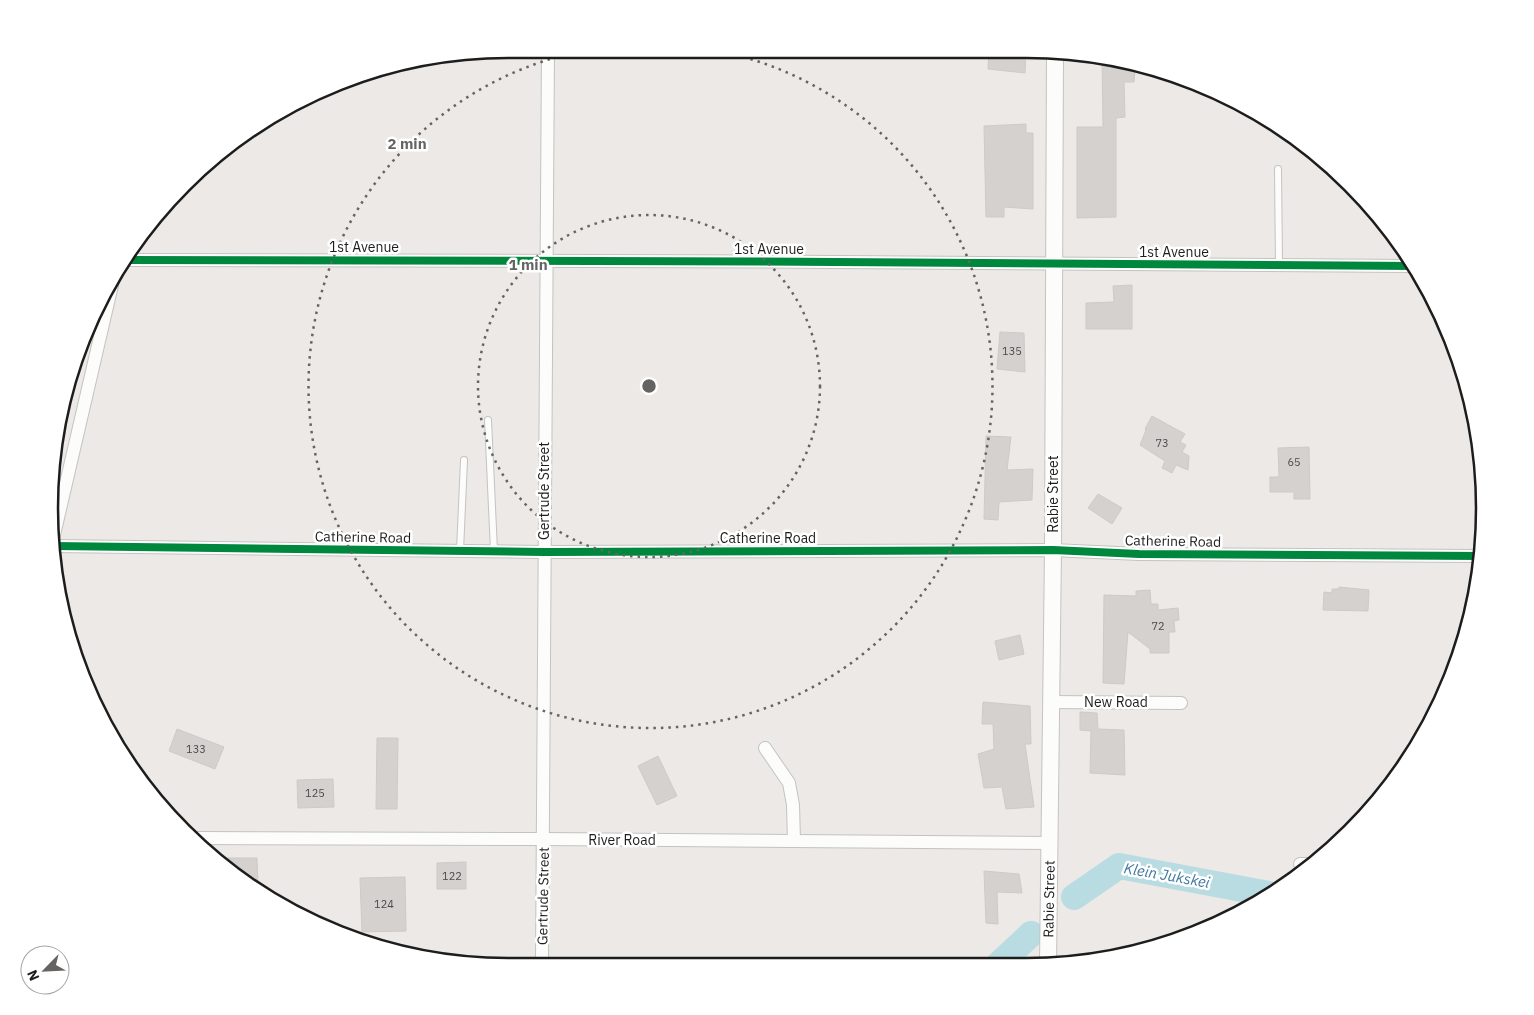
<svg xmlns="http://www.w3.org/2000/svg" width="1534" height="1015" font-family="'IBM Plex Sans',sans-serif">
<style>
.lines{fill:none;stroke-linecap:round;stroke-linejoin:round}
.river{stroke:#b8dce1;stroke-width:26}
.building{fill:#d4d1cf;stroke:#cfcac7}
.service-casing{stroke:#c4c3c2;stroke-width:8}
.minor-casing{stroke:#c4c3c2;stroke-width:14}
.tertiary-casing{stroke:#c4c3c2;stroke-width:18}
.service{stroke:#fcfcfb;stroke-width:6}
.minor{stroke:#fcfcfb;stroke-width:12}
.tertiary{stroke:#fcfcfb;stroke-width:16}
.cycleway-casing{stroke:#fff;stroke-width:11}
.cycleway{stroke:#00873e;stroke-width:8}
.ring{fill:none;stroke:#656463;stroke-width:2.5;stroke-dasharray:2.5 5}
.labels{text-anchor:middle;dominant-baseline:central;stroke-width:5;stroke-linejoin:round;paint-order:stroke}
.number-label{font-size:11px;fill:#4b4a4a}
.street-label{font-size:14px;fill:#1d1d1d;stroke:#fff}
.water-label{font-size:15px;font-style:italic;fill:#4178a1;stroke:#fff}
.rim{fill:none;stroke:#1d1d1d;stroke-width:2.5}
.centre{fill:#656463;stroke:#fff;stroke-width:2.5}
.ring-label{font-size:15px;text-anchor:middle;font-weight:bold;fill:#656463;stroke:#fff;stroke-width:5;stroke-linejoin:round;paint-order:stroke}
</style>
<rect width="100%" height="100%" fill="#ece9e6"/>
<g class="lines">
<g class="river">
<path d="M1074 897 1119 866 1269 894"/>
<path d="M998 965 1031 934"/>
</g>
</g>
<g class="building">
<path d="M989 52 1026 53 1025 73 988 69Z"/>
<path d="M1102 57 1124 64V69L1135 70 1134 82H1124L1125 117 1116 118V217L1077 218V127H1103Z"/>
<path d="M1026 124V133H1033V209L1004 207V217H986L984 126Z"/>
<path d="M1132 285V329H1086V303L1114 302 1113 286Z"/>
<path d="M1000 332 1024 333 1025 372 997 369Z"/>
<path d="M1152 416 1185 434 1180 442 1186 445 1182 452 1189 456 1188 470 1176 465 1172 473 1162 468 1165 461 1140 445 1146 430 1145 429Z"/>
<path d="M986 436 1011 437 1007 470 1033 469 1032 500 999 502 998 520 984 519Z"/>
<path d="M1309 447 1310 499H1294V492H1270V477H1279L1278 448Z"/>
<path d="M1098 494 1122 508 1112 524 1088 508Z"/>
<path d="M1339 587 1369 590 1368 611 1323 610 1324 592 1332 593V589H1339Z"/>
<path d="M1150 590 1151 604H1158V610L1178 608 1179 620 1174 621 1175 632H1169V653H1150V649L1128 632 1124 684 1103 683 1104 595 1136 596V591Z"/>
<path d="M1020 635 1024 654 999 660 995 641Z"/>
<path d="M983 702 1030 706 1031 744H1025L1034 807 1006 809 1002 787 984 788 978 754 994 749 993 724H982Z"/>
<path d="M1080 712 1097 713 1098 729 1124 730 1125 775 1090 773 1091 731 1080 730Z"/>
<path d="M177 729 224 747 215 769 169 751Z"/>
<path d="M377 738H398L397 809H376Z"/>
<path d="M658 756 677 796 657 805 638 766Z"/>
<path d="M333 779 334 807 298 808 297 780Z"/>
<path d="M214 858H257L258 883H250Z"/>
<path d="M466 862V889H437V863Z"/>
<path d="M984 871 1019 874 1022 893 997 892 998 924 986 923Z"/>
<path d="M405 877 406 931 362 932 360 878Z"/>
</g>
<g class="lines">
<defs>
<g id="service">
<path d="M1278 169 1279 265"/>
<path d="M488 420 494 551"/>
<path d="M460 551 464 460"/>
</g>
<g id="minor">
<path d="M125 260C555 258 984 264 1414 266"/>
<path d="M54 535 113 281"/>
<path d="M54 546 544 552 1053 550 1139 554 1482 556"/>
<path d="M1050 702 1181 703"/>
<path d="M765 748 789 783 793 805 794 841"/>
<path d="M194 838 544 839 1051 843"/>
<path d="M1300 864H1313"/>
<path d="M542 963 548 49"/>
</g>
<path id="tertiary" d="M1048 965 1053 550 1055 52"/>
</defs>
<use href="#service" class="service-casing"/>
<use href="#minor" class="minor-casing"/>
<use href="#tertiary" class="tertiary-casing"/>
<use href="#service" class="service"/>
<use href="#minor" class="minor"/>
<use href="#tertiary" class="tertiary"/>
<defs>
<g id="cycleway">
<path d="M125 260C555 258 984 264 1414 266"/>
<path d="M54 546 544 552 1053 550 1139 554 1482 556"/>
</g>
</defs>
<use href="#cycleway" class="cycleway-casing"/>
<use href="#cycleway" class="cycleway"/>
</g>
<g class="ring">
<circle cx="649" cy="386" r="171"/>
<path d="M714 50A342 342 0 1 1 587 50"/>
</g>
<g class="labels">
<g class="number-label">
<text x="1012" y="351">135</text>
<text x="1162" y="443">73</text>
<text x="1294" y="462">65</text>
<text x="1158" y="626">72</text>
<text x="196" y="749">133</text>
<text x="315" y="793">125</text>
<text x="452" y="876">122</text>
<text x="384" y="904">124</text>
</g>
<g class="street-label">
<text x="364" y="247">1st Avenue</text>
<text x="769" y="249">1st Avenue</text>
<text x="1174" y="252">1st Avenue</text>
<text transform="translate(544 491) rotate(-90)">Gertrude Street</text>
<text transform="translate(1053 494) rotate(-90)">Rabie Street</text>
<text transform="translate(363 537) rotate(1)">Catherine Road</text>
<text x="768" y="538">Catherine Road</text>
<text transform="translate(1173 541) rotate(1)">Catherine Road</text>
<text x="1116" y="702">New Road</text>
<text x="622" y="840">River Road</text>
<text transform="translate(543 896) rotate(-89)">Gertrude Street</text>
<text transform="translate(1049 899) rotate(-89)">Rabie Street</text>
</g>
<g class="water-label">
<text transform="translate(1167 875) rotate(10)">Klein Jukskei</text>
</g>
</g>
<path d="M0 0H1534V1015H0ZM508 58H1026A450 450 0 0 1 1476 508V508A450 450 0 0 1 1026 958H508A450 450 0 0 1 58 508V508A450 450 0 0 1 508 58Z" fill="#fff" fill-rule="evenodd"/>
<path class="rim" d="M508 58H1026A450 450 0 0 1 1476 508V508A450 450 0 0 1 1026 958H508A450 450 0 0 1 58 508V508A450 450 0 0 1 508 58Z"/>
<circle cx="649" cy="386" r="8" class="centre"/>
<g class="ring-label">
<text x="407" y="149">2 min</text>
<text x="528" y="270">1 min</text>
</g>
<g transform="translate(45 970) rotate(246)"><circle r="24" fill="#ffffff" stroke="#a5a5a5"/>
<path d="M0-4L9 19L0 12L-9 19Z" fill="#656463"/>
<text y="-8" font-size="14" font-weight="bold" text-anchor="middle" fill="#1d1d1d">N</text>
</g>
</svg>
